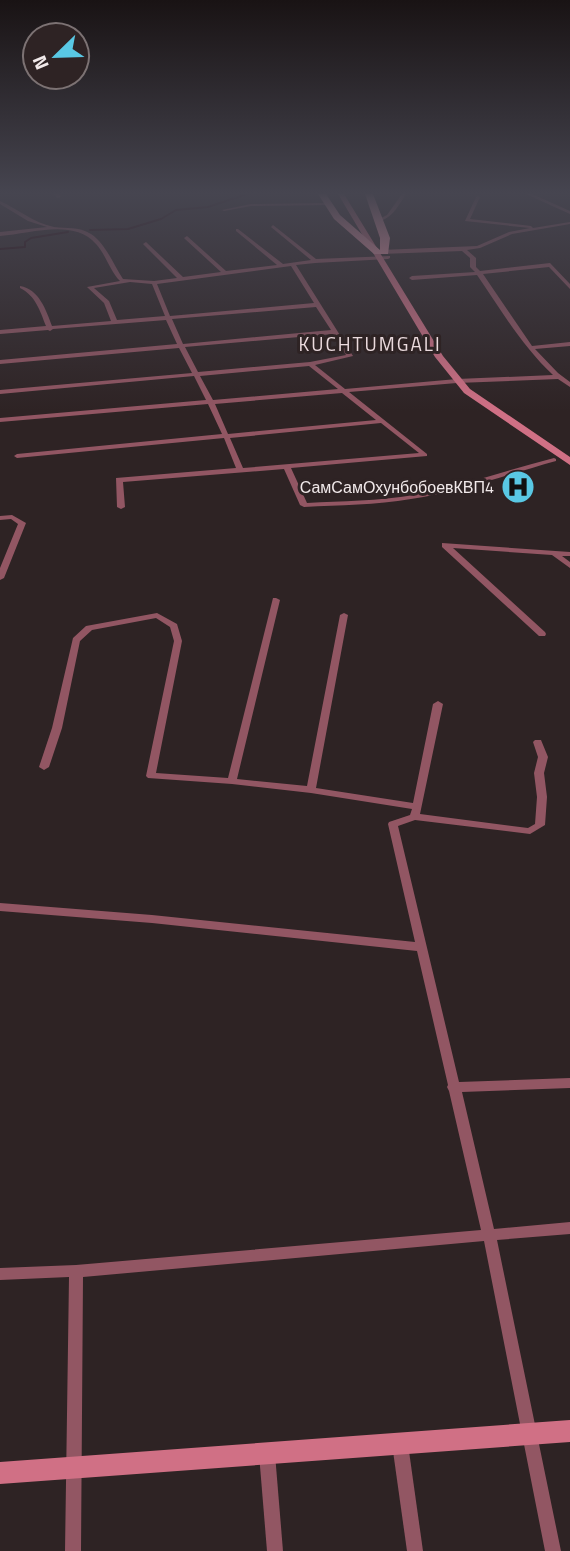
<svg xmlns="http://www.w3.org/2000/svg" width="570" height="1551" font-family="'Titillium Web',sans-serif">
<style>
.lines{fill:none;stroke-linecap:round;stroke-linejoin:round}
.stream{stroke:#220007;stroke-width:2}
.minor{fill:#925663;fill-rule:evenodd}
.secondary{fill:#d07085;fill-rule:evenodd}
.trunk{fill:#fa9eb1;fill-rule:evenodd}
.labels{text-anchor:middle;dominant-baseline:central;stroke-width:6;stroke-linejoin:round;paint-order:stroke}
.far-poi-label{font-size:16px;fill:#f1e9ea;stroke:#2e2324;text-anchor:end}
.far-quarter-label{font-size:19px;letter-spacing:2px;fill:#ebdbde;stroke:#2e2324}
</style>
<rect width="100%" height="100%" fill="#2e2324"/>
<g class="lines">
<g class="stream">
<path d="M90 230 128 229 161 219 176 210 208 207 247 194"/>
<path d="M0 249 25 247V242L31 238 68 232"/>
</g>
<g class="minor">
<path d="M54 194H59L61 197 57 198Z"/>
<path d="M402 194H406C398 206 392 219 377 222V220L387 215Z"/>
<path d="M526 194H532L570 211V214Z"/>
<path d="M478 196 480 197 470 219 531 226 533 228 570 222V224L512 234 480 248 467 250 476 258V267L480 271 550 263 570 284V289L549 267 483 274 532 346 570 342V346L535 349 558 373 570 382V387L558 379 457 383 349 392 427 454V456L291 468 307 503C342 501 378 501 414 495 461 486 507 470 554 458L556 459V461C509 474 460 492 411 499 376 505 340 505 304 507L300 505 284 469 123 482 125 507 121 509 117 507 116 478 236 468 224 438 17 458 14 456 17 454 222 434 208 404 0 422V418L206 400 194 376 0 394V390L192 373 179 348 0 364V360L177 344 166 320 53 329 50 331 48 330 0 334V330L46 326C40 311 36 296 20 288V286C39 289 46 310 52 326L111 321 104 303 87 287 120 281C110 271 106 255 96 244 73 218 30 234 0 236V232L47 227 28 221 0 204V201C18 209 34 223 54 227 67 229 78 226 91 234 106 244 113 264 123 279L154 281 177 278 143 244 146 242 183 277 221 272 185 239 184 238 187 236 226 271 277 265 236 231V229H238L283 264 311 260 271 227 273 225 316 259 390 256V258L388 259 315 263 296 265 353 356 315 365 345 389 457 379 553 375C522 346 501 310 477 275L412 280 409 278 412 276 475 272 470 267V258L462 251 381 254 378 252 381 250 477 246 509 232 530 228 465 221 476 197ZM291 266 314 303 170 316 157 284ZM130 282 152 284 165 316 117 320 109 301 94 288ZM316 307 331 330 183 344 172 319ZM333 334 346 355 310 362 198 372 185 347ZM309 366 338 389 213 400 200 376ZM342 393 376 420 228 434 215 404ZM381 423 419 453 243 468 230 438Z"/>
<path d="M327 203 329 205 251 206 224 211 222 210 251 204Z"/>
<path d="M12 515 26 523 4 578 0 580V568L18 524 11 519 0 520V516Z"/>
<path d="M442 543 570 552V556H562L570 562V568L552 555 453 548 545 632 546 634 545 636H539L442 547Z"/>
<path d="M273 598H276L280 600 237 779 307 786 340 615 344 613 348 615 316 788 413 803 433 704 438 701 443 704 420 814 528 828 535 824 537 797 534 773 538 757 533 742 535 740H541L548 757 544 773 547 797 545 825 530 834 415 820 398 826 459 1082 570 1078V1088L462 1092 494 1229 570 1222V1234L497 1240 561 1551H545L484 1241 83 1277 81 1551H65L69 1277 0 1280V1268L76 1265 481 1230 449 1091 447 1087 448 1085 417 951 152 923 0 911V903L152 915 415 942 388 824 389 822 410 815 412 809 311 793 232 784 148 778 146 776 174 641 170 627 156 618 92 630 80 641 62 728 49 767 44 770 39 767 52 728 73 638 86 626 157 613 177 624 182 641 156 773 228 778Z"/>
<path d="M400 1437 405 1439 408 1444 423 1551H407L392 1444 395 1439Z"/>
<path d="M267 1446 272 1449 275 1454 283 1551H267L259 1454 262 1449Z"/>
</g>
<g class="secondary">
<path d="M338 194H344L443 356 470 389 570 457V465L464 393 435 357Z"/>
<path d="M570 1420V1442L0 1484V1462Z"/>
</g>
<path class="trunk" d="M318 194H326L340 215 380 250V238L365 194H373L390 238 388 254H374L334 219Z"/>
</g>
<linearGradient id="sky" x2="0" y2="1"><stop stop-color="#191314"/><stop offset="0.47" stop-color="#464550"/><stop offset="1" stop-color="#464550" stop-opacity="0"/></linearGradient>
<rect width="570" height="411" fill="url(#sky)"/>
<defs>
<symbol id="hospital-disc" viewBox="-11 -11 22 22"><circle r="9.5" fill="#59c8e4" stroke="#2e2324"/><path d="M-5-5h3v3.5h4V-5h3V5h-3V1.5h-4V5h-3Z" fill="#111"/></symbol>
</defs>
<g fill-rule="evenodd">
<use href="#hospital-disc" x="499" y="468" width="38" height="38"/>
</g>
<g class="labels">
<g class="far-poi-label">
<text x="494" y="487">СамСамОхунбобоевКВП4</text>
</g>
<g class="far-quarter-label">
<text x="370" y="343">KUCHTUMGALI</text>
</g>
</g>
<g transform="translate(56 56) rotate(247)"><circle r="33" fill="#2e2324" stroke="#7c7273" stroke-width="2"/>
<path d="M0-5L12 26L0 18L-12 26Z" fill="#59c8e4"/>
<text y="-10" font-size="19" font-weight="bold" text-anchor="middle" fill="#f1e9ea">N</text>
</g>
</svg>
